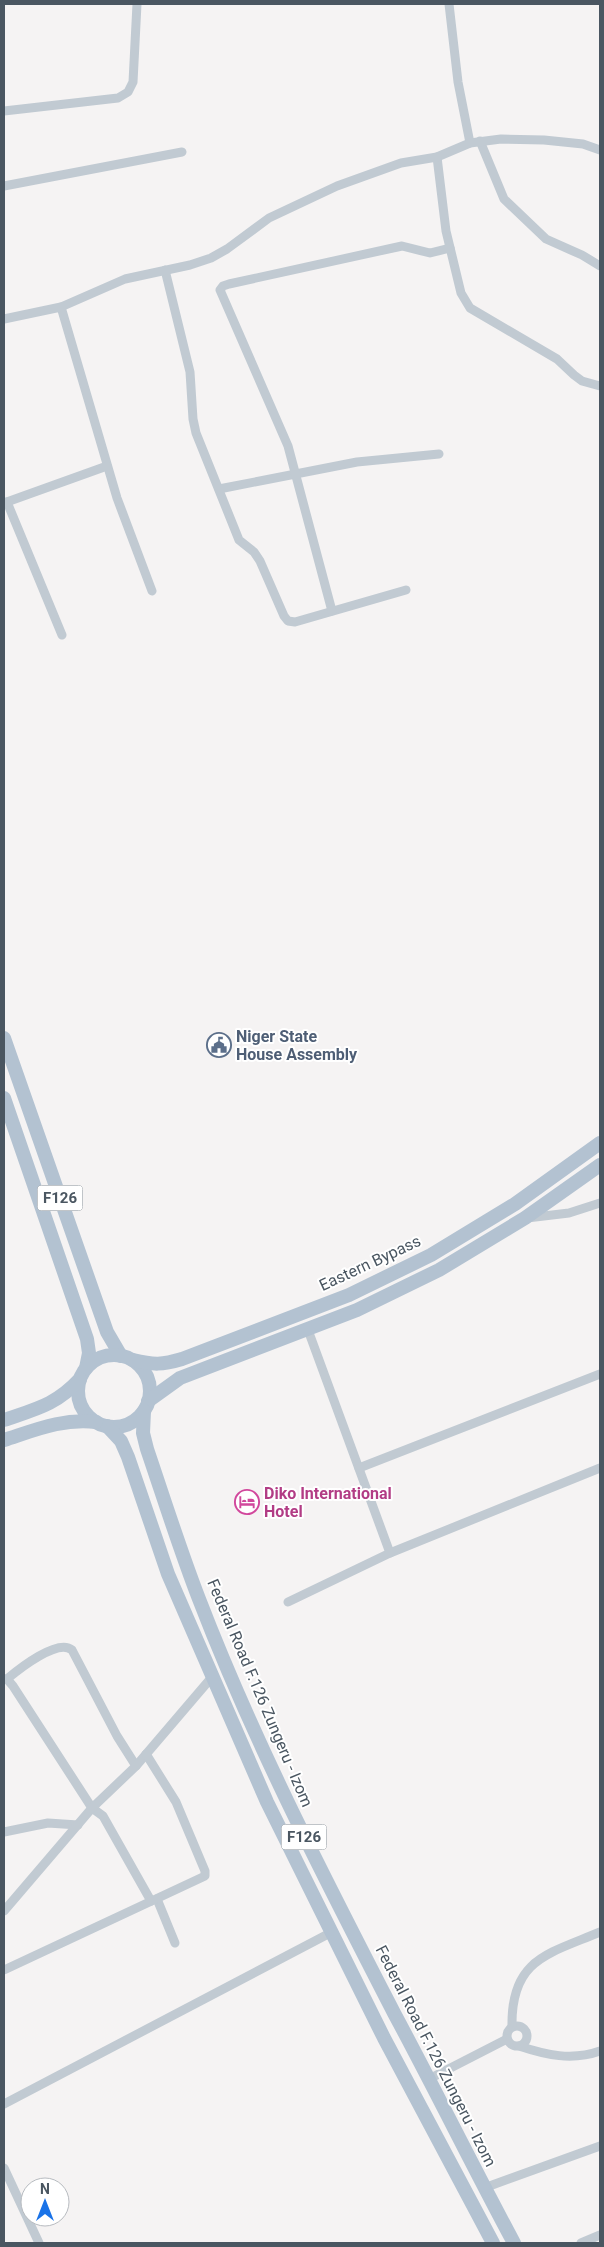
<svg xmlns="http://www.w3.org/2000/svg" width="604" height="2247" font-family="Roboto,sans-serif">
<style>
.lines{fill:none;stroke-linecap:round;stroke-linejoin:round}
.minor{stroke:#c1cad2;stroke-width:9}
.primary{stroke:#b3c2d1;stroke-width:14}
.labels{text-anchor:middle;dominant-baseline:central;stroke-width:4;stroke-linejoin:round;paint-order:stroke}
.shield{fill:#fff;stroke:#808990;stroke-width:1}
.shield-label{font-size:15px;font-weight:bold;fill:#4a5661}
.service-label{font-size:16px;font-weight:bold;fill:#4e5e75;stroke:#fff;text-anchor:start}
.street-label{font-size:16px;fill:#4a5661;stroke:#fff}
.hotel-label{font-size:16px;font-weight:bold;fill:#b23c85;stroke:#fff;text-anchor:start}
</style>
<rect width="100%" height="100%" fill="#f5f3f3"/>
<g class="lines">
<g class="minor">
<path d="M449 4 458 82 470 143"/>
<path d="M4 111 118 98 128 92 133 82 137 4"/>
<path d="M480 141 504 199 546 239 582 255 600 266"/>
<path d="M437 157 446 231 461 293 470 308 557 359 574 375 582 381 600 386"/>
<path d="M4 186 182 152"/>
<path d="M165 270 190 372 193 419 196 433 239 540 254 552 260 561 284 616 288 621 295 622 406 590"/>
<path d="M61 307 117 498 152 591"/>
<path d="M4 319 61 307 125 279 190 265 211 258 227 249 269 218 337 186 401 163 437 157 470 143 501 139 544 140 583 144 600 150"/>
<path d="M219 489 357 462 439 454"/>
<path d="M7 502 62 635"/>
<path d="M4 503 107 466"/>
<path d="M332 611 288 446 220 290 223 286 229 284 402 246 430 253 450 248"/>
<path d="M527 1218 569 1213 600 1203"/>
<path d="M308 1330 390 1553"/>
<path d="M359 1468 600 1374"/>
<path d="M288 1602 390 1553 600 1468"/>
<path d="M4 1679H7L13 1686 92 1808 103 1816 151 1901"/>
<path d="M7 1679C19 1669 58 1638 72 1650L117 1736 136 1766"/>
<path d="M4 1832 48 1823 78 1825"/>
<path d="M157 1899 175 1943"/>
<path d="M4 1911 92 1808 136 1766 212 1677"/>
<path d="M4 1970 205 1876V1871L176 1802 146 1754"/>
<circle cx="517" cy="2036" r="10"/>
<path d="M512 2026C511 1959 548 1954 600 1932"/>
<path d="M519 2046C546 2055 572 2061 600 2051"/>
<path d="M429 2079 507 2039"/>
<path d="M4 2104 332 1932"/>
<path d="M4 2168 39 2243"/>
<path d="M484 2188 600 2146"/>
<path d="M581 2243 600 2235"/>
</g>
<g class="primary">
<path d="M4 1038 107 1332 121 1356"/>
<path d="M4 1098 87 1339 89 1353 86 1368"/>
<circle cx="114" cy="1391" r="36"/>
<path d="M133 1360C154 1365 162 1365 182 1359L349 1295 431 1255 515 1204 600 1143"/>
<path d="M148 1401 180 1378 357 1310 439 1270 525 1218 600 1165"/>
<path d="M144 1411 143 1433 147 1449C164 1499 180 1550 199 1599 254 1742 324 1877 394 2013 435 2089 473 2167 514 2243"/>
<path d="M4 1420C36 1409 56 1405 80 1379"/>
<path d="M107 1426 121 1441 128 1457 168 1574 267 1802 384 2038 493 2243"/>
<path d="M4 1440C35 1430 63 1418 96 1422"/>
</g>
</g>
<defs>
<symbol id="civic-ring" viewBox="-11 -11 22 22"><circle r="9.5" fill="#fff" stroke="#5c6f8a" stroke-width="1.5"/><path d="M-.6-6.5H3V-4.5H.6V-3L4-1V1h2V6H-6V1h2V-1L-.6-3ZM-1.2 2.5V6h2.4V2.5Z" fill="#5c6f8a"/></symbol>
<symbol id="hotel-ring" viewBox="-11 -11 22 22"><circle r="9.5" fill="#fff" stroke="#d1479c" stroke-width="1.5"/><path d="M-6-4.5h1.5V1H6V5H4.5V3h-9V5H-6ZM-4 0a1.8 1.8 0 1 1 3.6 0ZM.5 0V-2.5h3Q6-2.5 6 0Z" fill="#d1479c"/></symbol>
</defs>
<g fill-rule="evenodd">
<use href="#civic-ring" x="205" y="1031" width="28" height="28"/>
<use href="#hotel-ring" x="233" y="1488" width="28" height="28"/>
</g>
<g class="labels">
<g class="shield">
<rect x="37.5" y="1185.5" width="45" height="25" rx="4"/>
<rect x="281.5" y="1824.5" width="45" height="25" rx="4"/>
</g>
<g class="shield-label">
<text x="60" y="1198">F126</text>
<text x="304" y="1837">F126</text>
</g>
<g class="service-label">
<text x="236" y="1036">Niger State<tspan x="236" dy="18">House Assembly</tspan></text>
</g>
<g class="street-label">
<text transform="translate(370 1263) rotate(-25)">Eastern Bypass</text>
<text transform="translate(260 1693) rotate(67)">Federal Road F.126 Zungeru - Izom</text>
<text transform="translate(436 2056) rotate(63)">Federal Road F.126 Zungeru - Izom</text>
</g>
<g class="hotel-label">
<text x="264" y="1493">Diko International<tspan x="264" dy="18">Hotel</tspan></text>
</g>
</g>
<rect width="604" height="2247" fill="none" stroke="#4a5661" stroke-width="10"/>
<g transform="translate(45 2202)"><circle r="24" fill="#ffffff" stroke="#b7bbc0"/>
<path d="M0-4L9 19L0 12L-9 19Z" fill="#1a73e8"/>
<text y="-8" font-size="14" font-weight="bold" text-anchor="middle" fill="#4a5661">N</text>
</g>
</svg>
